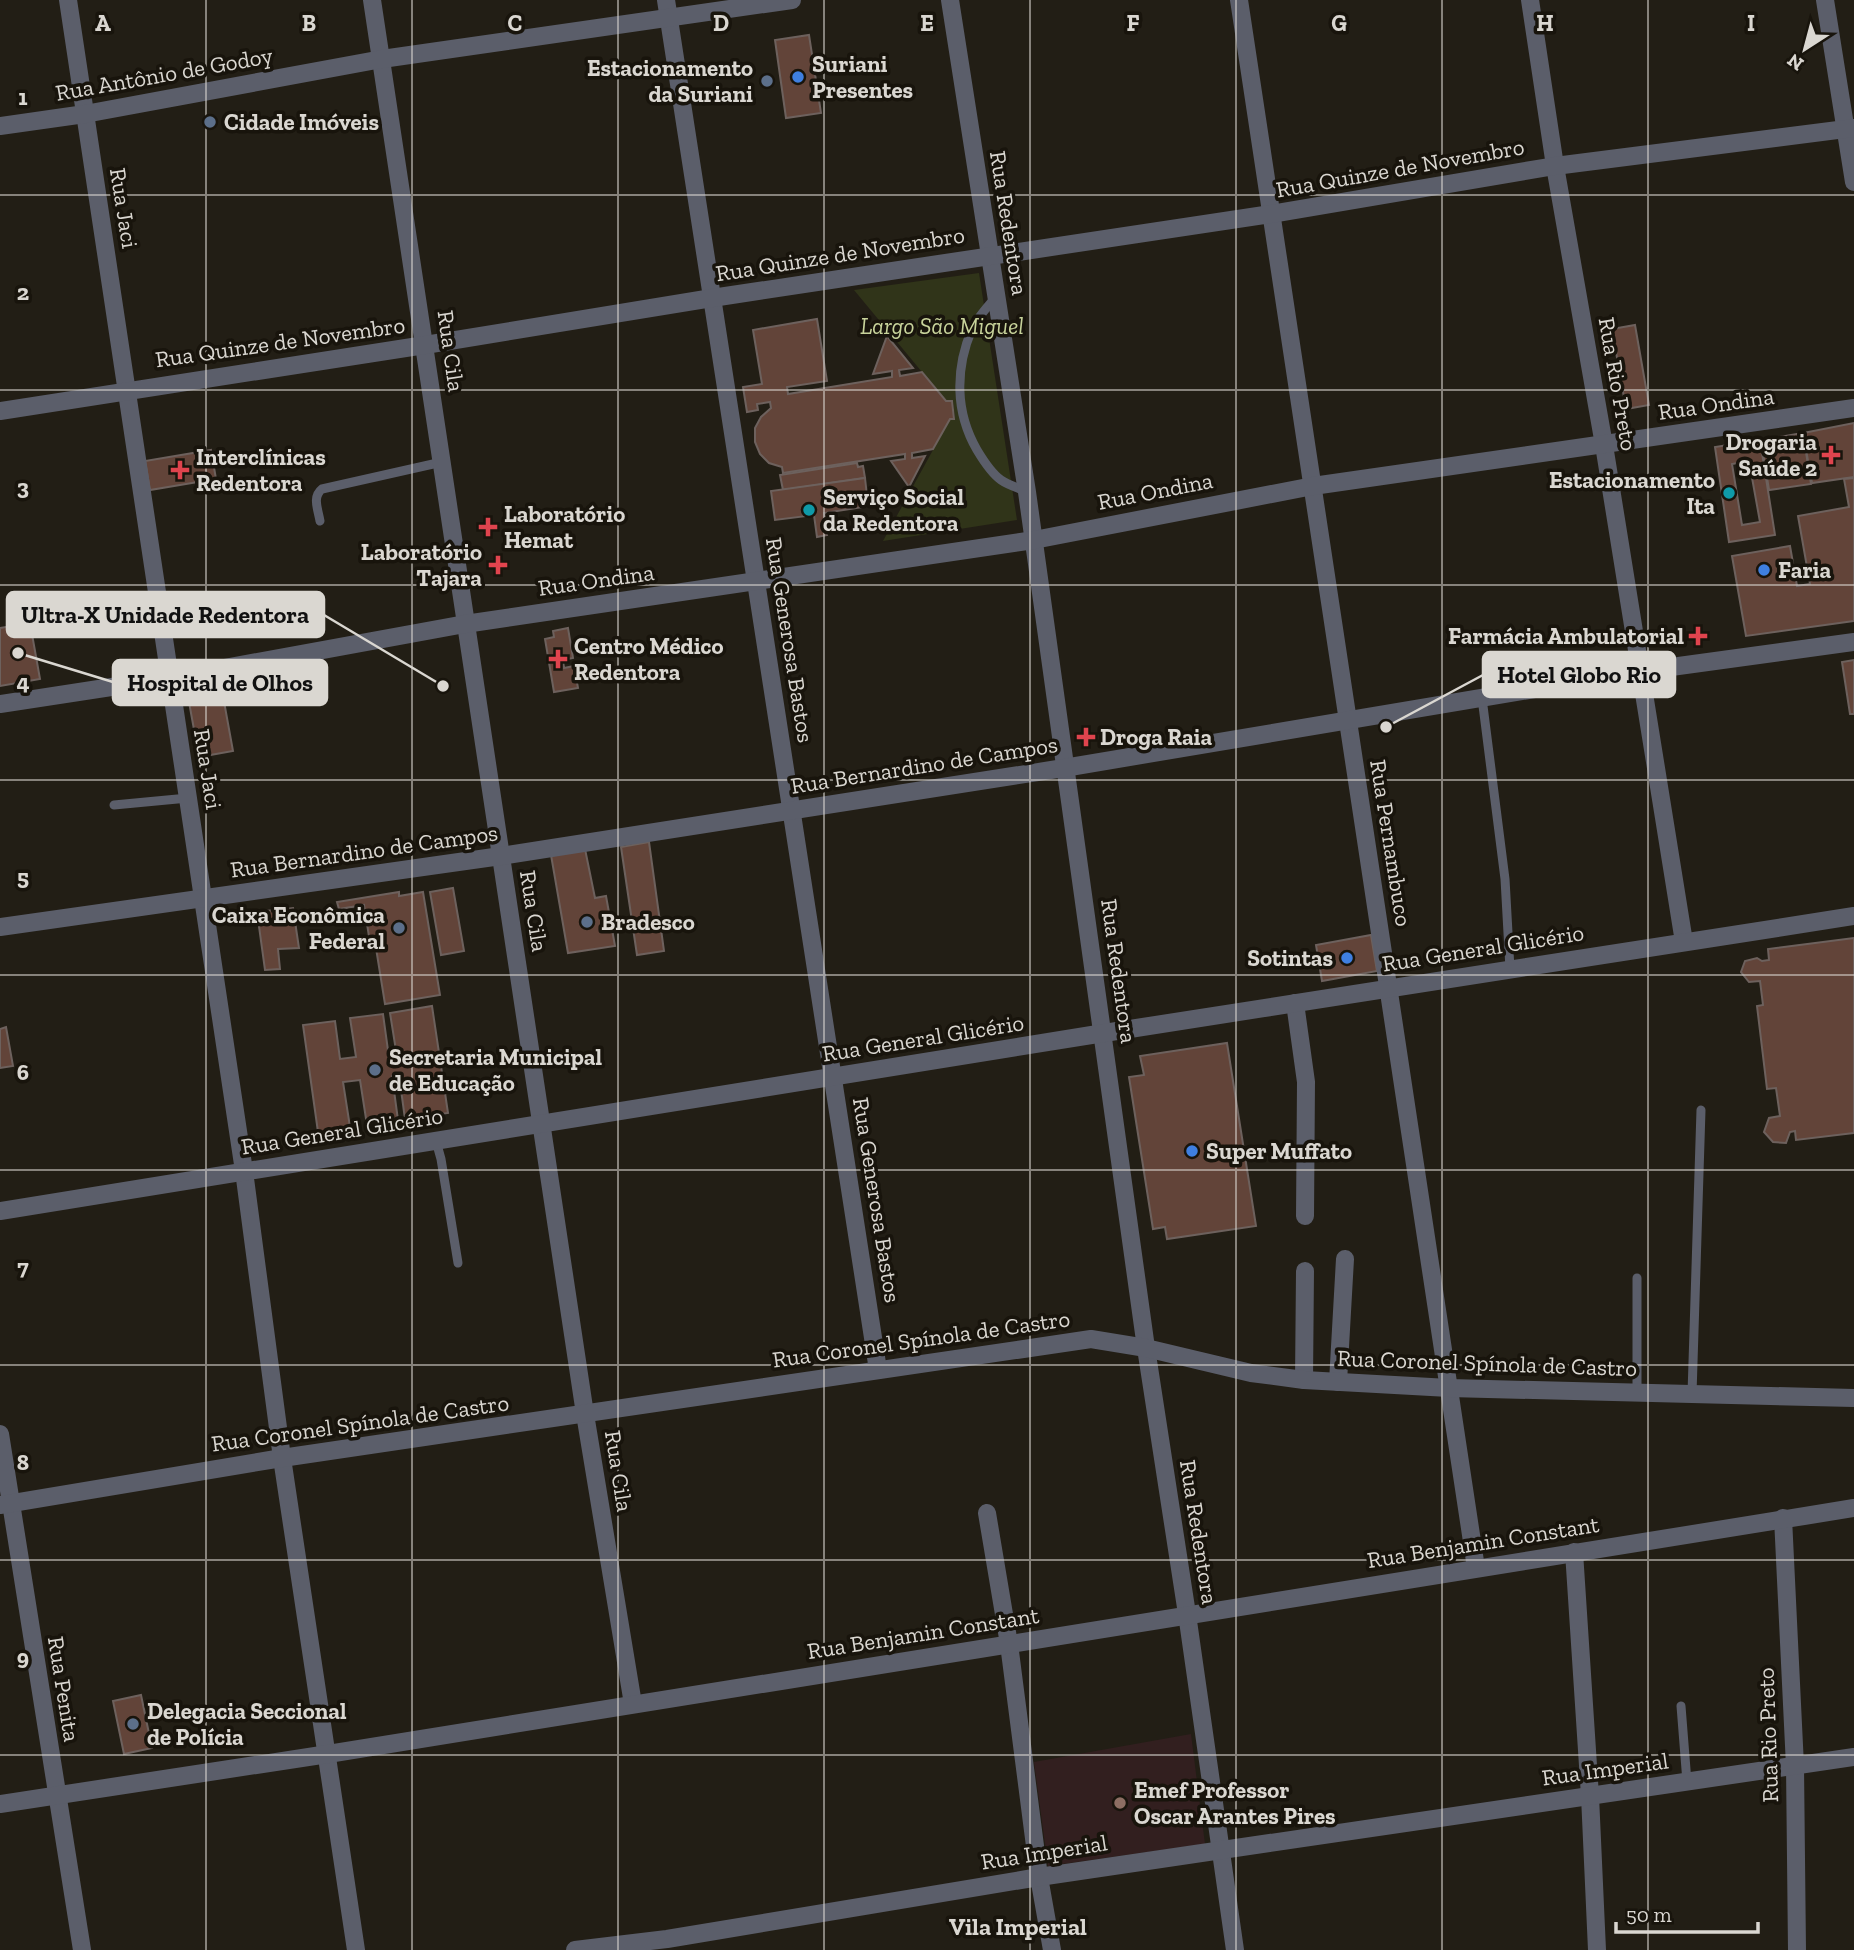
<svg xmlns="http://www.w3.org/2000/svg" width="1854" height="1950" font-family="'Zilla Slab',serif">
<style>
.education{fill:#321f1f}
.green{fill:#303419}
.building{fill:#624439;stroke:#6d615d;stroke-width:2;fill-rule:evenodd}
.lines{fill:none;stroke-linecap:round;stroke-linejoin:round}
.service{stroke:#5b5e6a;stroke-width:9}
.minor{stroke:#5b5e6a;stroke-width:18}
.tertiary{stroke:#5b5e6a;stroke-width:18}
.grid{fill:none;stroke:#dad7d1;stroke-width:2;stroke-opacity:0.55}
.shop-dot{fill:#3f7fe0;stroke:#18140c;stroke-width:2.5}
.service-dot{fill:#5c6f8a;stroke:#18140c;stroke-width:2.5}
.health-dot{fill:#e0444e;stroke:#18140c;stroke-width:2.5}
.culture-dot{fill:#0f9aa8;stroke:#18140c;stroke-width:2.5}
.education-dot{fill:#8d6e63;stroke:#18140c;stroke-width:2.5}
.labels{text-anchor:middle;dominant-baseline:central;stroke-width:7;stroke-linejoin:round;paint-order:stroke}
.poi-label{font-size:23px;font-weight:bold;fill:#dad7d1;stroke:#18140c;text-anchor:start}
.street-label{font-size:23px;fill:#dad7d1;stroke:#18140c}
.park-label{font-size:23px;font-style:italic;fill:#c8d39b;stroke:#18140c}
.neighbourhood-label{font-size:24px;font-weight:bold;fill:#dad7d1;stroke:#18140c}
.grid-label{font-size:23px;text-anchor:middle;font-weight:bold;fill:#dad7d1;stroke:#18140c;stroke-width:7;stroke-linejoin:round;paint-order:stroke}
.leader{fill:none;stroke:#dad7d1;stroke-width:2.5}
.callout-dot{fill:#dad7d1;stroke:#18140c;stroke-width:2.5}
.callout{fill:#dad7d1;stroke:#dad7d1;stroke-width:2.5}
.callout-label{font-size:24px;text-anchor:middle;font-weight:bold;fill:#111}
</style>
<rect width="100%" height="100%" fill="#221e15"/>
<path class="education" d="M1191 1734 1205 1844 1048 1866 1034 1762Z"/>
<path class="green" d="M979 273 1017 520 883 541 950 419H955L953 401H946L854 290Z"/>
<g class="building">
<path d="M809 35 821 113 786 118 775 40Z"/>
<path d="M817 319 827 381 787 387 788 394 892 377V371L873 374 887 336 913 368 899 370 900 376 922 372 946 401H952L954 419H950L933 449 912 453V458L925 456 909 487 891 461 905 459V454L783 473 782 467 769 463 760 454 755 442V428L761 417 771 408 770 402 757 404 758 410 747 412 743 387 762 384 753 330Z"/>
<path d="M1635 325 1649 405 1626 409 1612 329Z"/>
<path d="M1854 423V477L1812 483 1803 433Z"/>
<path d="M1803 433 1811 484 1769 490 1761 440Z"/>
<path d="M1760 440 1775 535 1729 542 1715 447ZM1749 461 1760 522 1742 525 1732 464Z"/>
<path d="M211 450 216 479 150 490 145 461Z"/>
<path d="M857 463 858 467 863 466 865 478 783 490 780 475Z"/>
<path d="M865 478 867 496H862L863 507 824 513 827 535 817 537 814 515 775 520 771 491Z"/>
<path d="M1854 478V621L1746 636 1732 556 1790 546 1797 586 1810 584 1798 516 1849 507 1844 479Z"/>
<path d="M30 623 40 679 0 686V628Z"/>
<path d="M568 628 573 658 563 660 564 668 574 666 578 688 554 692 545 639 554 637 553 631Z"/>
<path d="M1854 660V714H1850L1842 662Z"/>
<path d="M221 685 233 751 199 757 187 691Z"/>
<path d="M649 842 664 951 637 955 621 847Z"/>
<path d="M585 849 595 898 606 896 615 946 568 953 551 855Z"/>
<path d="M453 888 464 951 441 955 430 892Z"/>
<path d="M399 892V896L423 892 440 995 385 1004 376 948 371 949 364 905 339 909 337 902Z"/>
<path d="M293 908 299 948 278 949 280 969 265 970 257 912Z"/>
<path d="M1371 935 1377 971 1322 981 1316 945Z"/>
<path d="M1854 938V1133L1796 1140 1795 1131 1790 1132 1786 1143 1773 1142 1764 1132 1769 1118 1780 1116 1776 1088 1767 1089 1757 1006 1763 1005 1760 981 1749 982 1741 972 1745 961 1757 958 1762 961 1769 960 1768 949Z"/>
<path d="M432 1006 448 1113 405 1119 399 1075 392 1076 398 1120 367 1125 360 1080 343 1082 350 1127 318 1132 303 1025 335 1021 340 1059 356 1057 350 1018 383 1014 390 1065 398 1063 390 1013Z"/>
<path d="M6 1027 13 1066 0 1068V1029Z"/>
<path d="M1227 1043 1256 1226 1167 1239 1165 1227 1153 1229 1129 1077 1144 1075 1140 1056Z"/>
<path d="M141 1695 152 1748 124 1754 113 1701Z"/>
</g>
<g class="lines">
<g class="service">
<path d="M995 298C987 307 977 318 972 329 955 369 955 412 977 450 983 460 991 473 1001 480 1008 485 1018 488 1026 491"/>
<path d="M320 521C318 509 312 497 322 489L442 462"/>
<path d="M1482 698 1505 879 1510 969"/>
<path d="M114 805 188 798"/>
<path d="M436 1141 441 1159 458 1263"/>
<path d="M1637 1278V1393"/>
<path d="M1692 1394 1701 1110"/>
<path d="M1681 1706 1687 1782"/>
</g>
<g class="minor">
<path d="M68 0 244 1171 282 1458 356 1950"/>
<path d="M372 0 585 1414 633 1704"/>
<path d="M666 0 878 1370"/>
<path d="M950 0 1027 492 1146 1348 1187 1614 1235 1950"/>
<path d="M1239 0 1476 1568"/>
<path d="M1530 0 1555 166 1604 445 1684 942"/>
<path d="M1825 0 1854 182"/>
<path d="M0 126 85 114 382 59 792 0"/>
<path d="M0 411 425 345 712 298 1271 214 1555 166 1854 128"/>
<path d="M0 704 170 678 465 624 1034 540 1313 486 1854 408"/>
<path d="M1295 1003 1306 1082 1305 1216"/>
<path d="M1304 1380 1305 1271"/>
<path d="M1338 1382 1345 1259"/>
<path d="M0 1434 82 1950"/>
<path d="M0 1505 282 1458 1091 1339 1146 1348 1251 1373 1304 1380 1449 1388 1854 1398"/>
<path d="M987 1513 1009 1644 1039 1877 1052 1950"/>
<path d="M1783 1518 1795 1766 1797 1950"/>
<path d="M1574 1552 1590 1796 1597 1950"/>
<path d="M0 1804 328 1754 1854 1508"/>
<path d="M575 1950 667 1939 1039 1877 1854 1757"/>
</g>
<g class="tertiary">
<path d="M0 927 501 856 1064 768 1642 671 1854 642"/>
<path d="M0 1211 1104 1033 1854 916"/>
</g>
</g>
<path class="grid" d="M206 0V1950M412 0V1950M618 0V1950M824 0V1950M1030 0V1950M1236 0V1950M1442 0V1950M1648 0V1950M0 195H1854M0 390H1854M0 585H1854M0 780H1854M0 975H1854M0 1170H1854M0 1365H1854M0 1560H1854M0 1755H1854"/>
<g class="shop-dot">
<circle cx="798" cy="77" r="7"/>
<circle cx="1764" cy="570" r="7"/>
<circle cx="1347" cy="958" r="7"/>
<circle cx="1192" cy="1151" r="7"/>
</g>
<g class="service-dot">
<circle cx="767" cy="81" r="7"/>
<circle cx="210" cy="122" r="7"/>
<circle cx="587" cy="922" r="7"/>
<circle cx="399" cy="928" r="7"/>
<circle cx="375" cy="1070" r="7"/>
<circle cx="133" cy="1724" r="7"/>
</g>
<g class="health-dot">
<path d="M1827.5 444.5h7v7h7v7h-7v7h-7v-7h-7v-7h7z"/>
<path d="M176.5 459.5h7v7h7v7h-7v7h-7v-7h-7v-7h7z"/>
<path d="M484.5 516.5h7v7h7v7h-7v7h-7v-7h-7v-7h7z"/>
<path d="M494.5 554.5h7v7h7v7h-7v7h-7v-7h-7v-7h7z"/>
<path d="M1694.5 625.5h7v7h7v7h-7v7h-7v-7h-7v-7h7z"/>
<path d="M554.5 648.5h7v7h7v7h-7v7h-7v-7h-7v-7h7z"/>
<path d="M1082.5 726.5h7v7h7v7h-7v7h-7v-7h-7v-7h7z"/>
</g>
<g class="culture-dot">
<circle cx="1729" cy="493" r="7"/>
<circle cx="809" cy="510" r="7"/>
</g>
<circle class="education-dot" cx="1120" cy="1803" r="7"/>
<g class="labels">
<g class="poi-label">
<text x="812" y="64">Suriani<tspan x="812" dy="26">Presentes</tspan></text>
<text x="753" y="68" text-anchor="end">Estacionamento<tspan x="753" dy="26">da Suriani</tspan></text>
<text x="224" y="122">Cidade Imóveis</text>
<text x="1817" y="442" text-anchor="end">Drogaria<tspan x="1817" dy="26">Saúde 2</tspan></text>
<text x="196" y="457">Interclínicas<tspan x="196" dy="26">Redentora</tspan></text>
<text x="1715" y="480" text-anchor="end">Estacionamento<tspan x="1715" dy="26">Ita</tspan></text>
<text x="823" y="497">Serviço Social<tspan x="823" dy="26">da Redentora</tspan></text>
<text x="504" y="514">Laboratório<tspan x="504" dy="26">Hemat</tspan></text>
<text x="482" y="552" text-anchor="end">Laboratório<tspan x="482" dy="26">Tajara</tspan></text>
<text x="1778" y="570">Faria</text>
<text x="1684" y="636" text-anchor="end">Farmácia Ambulatorial</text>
<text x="574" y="646">Centro Médico<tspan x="574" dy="26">Redentora</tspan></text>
<text x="1100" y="737">Droga Raia</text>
<text x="385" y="915" text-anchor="end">Caixa Econômica<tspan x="385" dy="26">Federal</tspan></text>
<text x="601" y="922">Bradesco</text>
<text x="1333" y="958" text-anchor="end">Sotintas</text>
<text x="389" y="1057">Secretaria Municipal<tspan x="389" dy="26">de Educação</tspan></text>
<text x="1206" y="1151">Super Muffato</text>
<text x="147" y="1711">Delegacia Seccional<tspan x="147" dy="26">de Polícia</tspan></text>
<text x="1134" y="1790">Emef Professor<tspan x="1134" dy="26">Oscar Arantes Pires</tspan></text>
</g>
<g class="street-label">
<text transform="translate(164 74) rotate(-10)">Rua Antônio de Godoy</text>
<text transform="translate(1400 168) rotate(-10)">Rua Quinze de Novembro</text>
<text transform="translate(124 208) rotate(81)">Rua Jaci</text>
<text transform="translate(1009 223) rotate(81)">Rua Redentora</text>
<text transform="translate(840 254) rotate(-9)">Rua Quinze de Novembro</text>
<text transform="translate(280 342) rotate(-8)">Rua Quinze de Novembro</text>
<text transform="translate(451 351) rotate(82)">Rua Cila</text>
<text transform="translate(1618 384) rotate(80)">Rua Rio Preto</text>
<text transform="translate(1716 404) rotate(-8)">Rua Ondina</text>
<text transform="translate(1155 491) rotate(-11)">Rua Ondina</text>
<text transform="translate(596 580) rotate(-8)">Rua Ondina</text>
<text transform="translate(790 640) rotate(81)">Rua Generosa Bastos</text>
<text transform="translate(924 765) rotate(-9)">Rua Bernardino de Campos</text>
<text transform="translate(208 769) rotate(81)">Rua Jaci</text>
<text transform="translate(1391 843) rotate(81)">Rua Pernambuco</text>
<text transform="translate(364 851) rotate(-8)">Rua Bernardino de Campos</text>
<text transform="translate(534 911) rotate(81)">Rua Cila</text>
<text transform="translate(1483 948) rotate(-9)">Rua General Glicério</text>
<text transform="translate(1119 971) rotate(82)">Rua Redentora</text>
<text transform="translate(923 1038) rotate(-9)">Rua General Glicério</text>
<text transform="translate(342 1131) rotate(-9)">Rua General Glicério</text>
<text transform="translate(877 1200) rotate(81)">Rua Generosa Bastos</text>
<text transform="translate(921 1339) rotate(-8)">Rua Coronel Spínola de Castro</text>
<text transform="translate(1487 1363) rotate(2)">Rua Coronel Spínola de Castro</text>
<text transform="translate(360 1423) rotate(-8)">Rua Coronel Spínola de Castro</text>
<text transform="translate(619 1471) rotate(81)">Rua Cila</text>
<text transform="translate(1199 1532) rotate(81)">Rua Redentora</text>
<text transform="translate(1483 1542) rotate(-9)">Rua Benjamin Constant</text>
<text transform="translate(923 1633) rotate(-9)">Rua Benjamin Constant</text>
<text transform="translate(64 1689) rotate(81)">Rua Penita</text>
<text transform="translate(1768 1735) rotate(-92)">Rua Rio Preto</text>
<text transform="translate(1605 1769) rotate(-8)">Rua Imperial</text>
<text transform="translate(1044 1852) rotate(-9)">Rua Imperial</text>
</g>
<g class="park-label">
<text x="942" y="326">Largo São Miguel</text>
</g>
<g class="neighbourhood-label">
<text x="1018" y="1926">Vila Imperial</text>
</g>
</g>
<g class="grid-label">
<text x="103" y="31">A</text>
<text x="309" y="31">B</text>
<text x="515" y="31">C</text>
<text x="721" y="31">D</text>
<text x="927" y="31">E</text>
<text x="1133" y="31">F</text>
<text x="1339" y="31">G</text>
<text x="1545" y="31">H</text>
<text x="1751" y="31">I</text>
<text x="23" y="105">1</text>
<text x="23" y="300">2</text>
<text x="23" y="495">3</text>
<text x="23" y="690">4</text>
<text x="23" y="885">5</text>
<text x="23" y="1080">6</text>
<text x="23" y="1275">7</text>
<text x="23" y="1470">8</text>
<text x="23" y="1665">9</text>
</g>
<path class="leader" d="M443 686L324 615M1386 727L1483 675M18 653L113 682"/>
<g class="callout-dot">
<circle cx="443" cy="686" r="7"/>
<circle cx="1386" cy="727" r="7"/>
<circle cx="18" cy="653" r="7"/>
</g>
<g class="callout">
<rect x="7" y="592" width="317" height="45" rx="7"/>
<rect x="1483" y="652" width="192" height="45" rx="7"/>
<rect x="113" y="660" width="214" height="45" rx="7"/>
</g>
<g class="callout-label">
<text x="165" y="623">Ultra-X Unidade Redentora</text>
<text x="1579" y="683">Hotel Globo Rio</text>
<text x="220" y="691">Hospital de Olhos</text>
</g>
<g transform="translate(1805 49) rotate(216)" stroke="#18140c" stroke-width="5" paint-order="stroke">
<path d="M0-5L12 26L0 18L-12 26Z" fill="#dad7d1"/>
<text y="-10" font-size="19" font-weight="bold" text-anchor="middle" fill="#dad7d1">N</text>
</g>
<path d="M1616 1922v10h142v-10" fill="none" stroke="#dad7d1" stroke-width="3.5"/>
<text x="1626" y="1922" font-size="21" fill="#dad7d1" stroke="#18140c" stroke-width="5" paint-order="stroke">50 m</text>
</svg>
